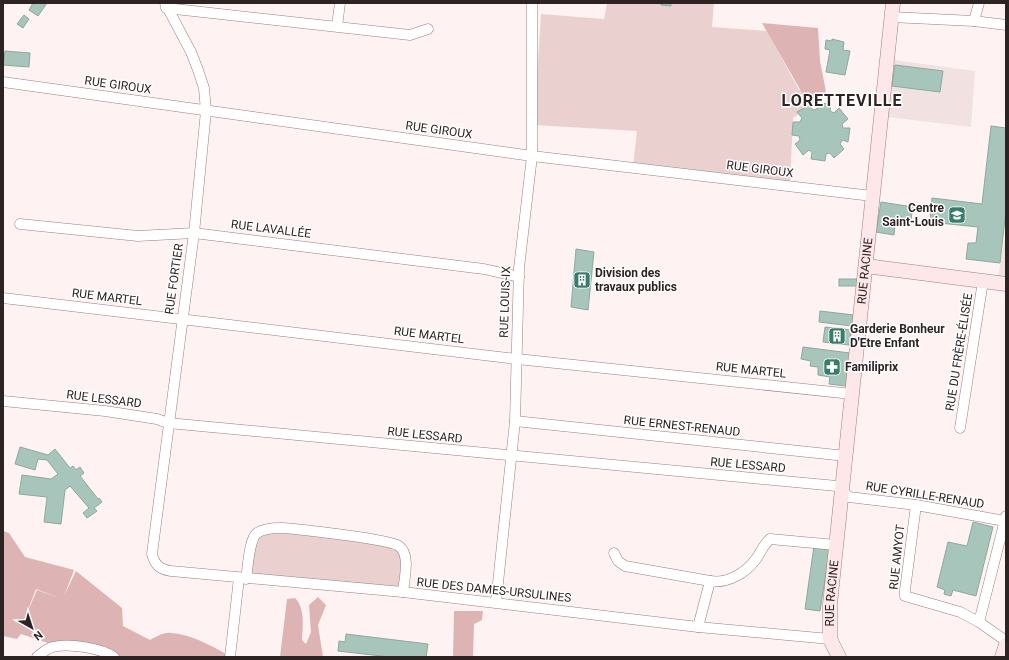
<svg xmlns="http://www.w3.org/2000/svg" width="1009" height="660" font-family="Roboto,sans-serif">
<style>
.built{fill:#f1e1e1}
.green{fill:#ebd0d0}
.forest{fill:#deb3b4;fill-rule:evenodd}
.building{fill:#a7c5bb;stroke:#8ca99f}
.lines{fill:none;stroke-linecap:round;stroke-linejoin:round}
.street-casing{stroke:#9a7e7e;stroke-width:11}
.secondary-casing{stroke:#9a7e7e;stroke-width:15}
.street{stroke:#fff;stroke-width:10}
.secondary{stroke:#fee7e8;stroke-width:14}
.labels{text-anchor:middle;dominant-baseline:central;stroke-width:3;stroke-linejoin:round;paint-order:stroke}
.street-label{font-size:12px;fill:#2e2323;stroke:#fff}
.poi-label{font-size:12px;font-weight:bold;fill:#2e2323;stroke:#fff;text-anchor:start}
.district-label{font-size:16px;font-weight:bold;letter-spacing:1px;fill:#2e2323;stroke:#fff}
</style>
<rect width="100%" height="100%" fill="#fff2f2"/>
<g class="built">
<path d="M886 59 975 71 971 127 880 116Z"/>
<path d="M1006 231V284L997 282Z"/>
</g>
<g class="green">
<path d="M607 3H714L712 27 767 31 799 90H818L814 103 793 118 790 184 633 167 637 131 534 125 541 14 604 19Z"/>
<path d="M267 530 379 540 404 552 403 592 246 579 252 542Z"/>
</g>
<g class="forest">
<path d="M762 23 818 28 820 61 826 92 805 98Z"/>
<path d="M3 531 9 533 25 557 74 570 64 596 76 571 122 608 123 626 150 640C156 637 164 632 171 633 190 634 210 645 226 654L227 657H120L113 652 77 641 54 645 21 634 17 639 3 636ZM36 589 62 599 37 590 24 620Z"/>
<path d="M318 597 326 605 318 625 323 657H280L287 599 295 598C305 608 303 626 302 640L306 644 311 632 309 605Z"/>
<path d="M454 611H483L482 620 474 624 473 657H453Z"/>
</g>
<g class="building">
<path d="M33 3H47L38 16 29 10Z"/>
<path d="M661 3H671V6L661 5Z"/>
<path d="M24 15 29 19 23 28 17 24Z"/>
<path d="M832 39 844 42 843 50 850 51 845 75 826 72 830 50 825 49 826 40 832 41Z"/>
<path d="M5 51 30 53 29 67 3 65Z"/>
<path d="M895 65 943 71 940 92 892 86Z"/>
<path d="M818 103 831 104 830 111 834 113 839 108 848 119 842 124 843 128H850L848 142 842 140 840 144 844 149 834 158 830 153 826 154 825 161 811 159 812 152 809 150 803 155 795 144 800 140 799 136 792 135 793 122H800L802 118 797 112 809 105 813 110 817 109Z"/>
<path d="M991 126 1006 128V210L1000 263 966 259 968 243H976L978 227 930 222 932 198 982 204Z"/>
<path d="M881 202 913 207 911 219 896 216 894 235 876 232Z"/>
<path d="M576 249 594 252 588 310 571 307Z"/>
<rect x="839" y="279" width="18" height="7"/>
<path d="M820 311 854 315 852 326 819 322Z"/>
<path d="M825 327 851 330 849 345 823 342Z"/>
<path d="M803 347 850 353 848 383 845 386 829 384 830 377 818 375V367L810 366 811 361 801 359Z"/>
<path d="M20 447 48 455 55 449 70 468 73 466 76 470 80 467 84 473 80 476 98 499 99 498 102 502 94 508 97 511 87 518 83 513 89 508 70 486 65 490 61 524 44 522 47 497 19 494 22 475 51 479 58 474 47 460 38 459 35 470 15 464Z"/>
<path d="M973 522 993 527 976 596 953 590 951 596 944 594 945 590 937 587 948 542 967 546Z"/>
<path d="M814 546 830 548 820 611 805 609Z"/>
<path d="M346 634 428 644 426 657H390L338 651 339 641 345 642Z"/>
</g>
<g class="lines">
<defs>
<g id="street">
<path d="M165 3 191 52 198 70 204 88 206 111 194 233 152 554C155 565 159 569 171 571L403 592 698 627 830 639"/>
<path d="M166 8 410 35 428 29"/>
<path d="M891 17 974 21 1006 25"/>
<path d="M974 21 979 3"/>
<path d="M337 26 340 3"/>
<path d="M3 82 532 156 872 196"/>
<path d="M20 224 138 236 194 233 484 269 519 277"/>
<path d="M3 298 517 359 852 394"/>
<path d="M3 401 105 411 157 419 168 423 837 486 849 497 916 505 1005 521"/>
<path d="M515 421 846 456"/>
<path d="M960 428 983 281"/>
<path d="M916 505 905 590V596L960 612 979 622 1006 641"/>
<path d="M614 553 618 561 625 566 710 581 698 627"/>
<path d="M246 579C248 567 249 539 257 533 263 529 275 528 281 528 298 529 389 539 399 546 411 555 404 579 403 592"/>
<path d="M710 581C727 584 746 573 756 559 761 552 763 545 770 539L836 545"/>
<path d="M496 602 515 421 519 268 532 156V3"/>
<path d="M979 622 1006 516"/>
<path d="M37 657C41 654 47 648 53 647 69 643 101 648 114 657"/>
<path d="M230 657 239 578"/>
</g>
<g id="secondary">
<path d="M866 266 1006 284"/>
<path id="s1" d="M839 657 830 639V604L893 3"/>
<path d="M1002 657 1006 645"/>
</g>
</defs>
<use href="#street" class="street-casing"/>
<use href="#secondary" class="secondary-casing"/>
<use href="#street" class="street"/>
<use href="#secondary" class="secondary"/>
</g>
<defs>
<symbol id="school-square" viewBox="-11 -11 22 22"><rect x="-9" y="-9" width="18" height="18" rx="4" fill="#3b7b69" stroke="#fff"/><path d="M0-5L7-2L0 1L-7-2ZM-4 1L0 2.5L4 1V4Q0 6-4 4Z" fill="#fff"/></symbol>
<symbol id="building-square" viewBox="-11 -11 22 22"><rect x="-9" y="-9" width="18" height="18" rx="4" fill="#3b7b69" stroke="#fff"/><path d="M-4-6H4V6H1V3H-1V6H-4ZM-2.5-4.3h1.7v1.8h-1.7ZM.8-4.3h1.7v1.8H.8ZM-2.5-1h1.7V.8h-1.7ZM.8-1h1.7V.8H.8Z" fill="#fff"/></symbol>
<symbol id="pharmacy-square" viewBox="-11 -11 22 22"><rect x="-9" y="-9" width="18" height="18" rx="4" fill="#3b7b69" stroke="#fff"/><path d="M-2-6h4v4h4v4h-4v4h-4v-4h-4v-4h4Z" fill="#fff"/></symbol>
</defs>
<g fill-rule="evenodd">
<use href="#school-square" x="947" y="205" width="20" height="20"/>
<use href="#building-square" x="572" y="270" width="20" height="20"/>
<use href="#building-square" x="827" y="326" width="20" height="20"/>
<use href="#pharmacy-square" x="822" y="357" width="20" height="20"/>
</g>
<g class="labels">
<g class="street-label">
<text transform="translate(118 85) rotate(8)">RUE GIROUX</text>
<text transform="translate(439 130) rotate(8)">RUE GIROUX</text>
<text transform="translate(760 169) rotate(7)">RUE GIROUX</text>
<text transform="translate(271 229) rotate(7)">RUE LAVALLÉE</text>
<text stroke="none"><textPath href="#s1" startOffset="390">RUE RACINE</textPath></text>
<text transform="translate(174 279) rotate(-82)">RUE FORTIER</text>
<text transform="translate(107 297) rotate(7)">RUE MARTEL</text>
<text transform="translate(505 302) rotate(-88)">RUE LOUIS-IX</text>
<text transform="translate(429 335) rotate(7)">RUE MARTEL</text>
<text transform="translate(959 352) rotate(-81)">RUE DU FRÈRE-ÉLISÉE</text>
<text transform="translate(751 370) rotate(6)">RUE MARTEL</text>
<text transform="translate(104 399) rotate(7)">RUE LESSARD</text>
<text transform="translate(682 426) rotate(6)">RUE ERNEST-RENAUD</text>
<text transform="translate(425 435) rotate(6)">RUE LESSARD</text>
<text transform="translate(748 465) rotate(5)">RUE LESSARD</text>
<text transform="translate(925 495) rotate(9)">RUE CYRILLE-RENAUD</text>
<text transform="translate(897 557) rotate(-84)">RUE AMYOT</text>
<text transform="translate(494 590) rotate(6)">RUE DES DAMES-URSULINES</text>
<text stroke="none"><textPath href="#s1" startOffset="66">RUE RACINE</textPath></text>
</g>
<g class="poi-label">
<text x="944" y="208" text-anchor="end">Centre<tspan x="944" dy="14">Saint-Louis</tspan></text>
<text x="595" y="273">Division des<tspan x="595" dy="14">travaux publics</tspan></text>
<text x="850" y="329">Garderie Bonheur<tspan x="850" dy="14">D'Etre Enfant</tspan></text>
<text x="845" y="367">Familiprix</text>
</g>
<g class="district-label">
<text x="842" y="100">LORETTEVILLE</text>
</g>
</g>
<rect width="1009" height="660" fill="none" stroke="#2e2323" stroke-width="8"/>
<g transform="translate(32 628) rotate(141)" stroke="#ffffff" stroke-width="3" paint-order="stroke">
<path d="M0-3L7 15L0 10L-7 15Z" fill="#2e2323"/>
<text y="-6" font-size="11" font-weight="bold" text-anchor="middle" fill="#2e2323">N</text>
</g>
</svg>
